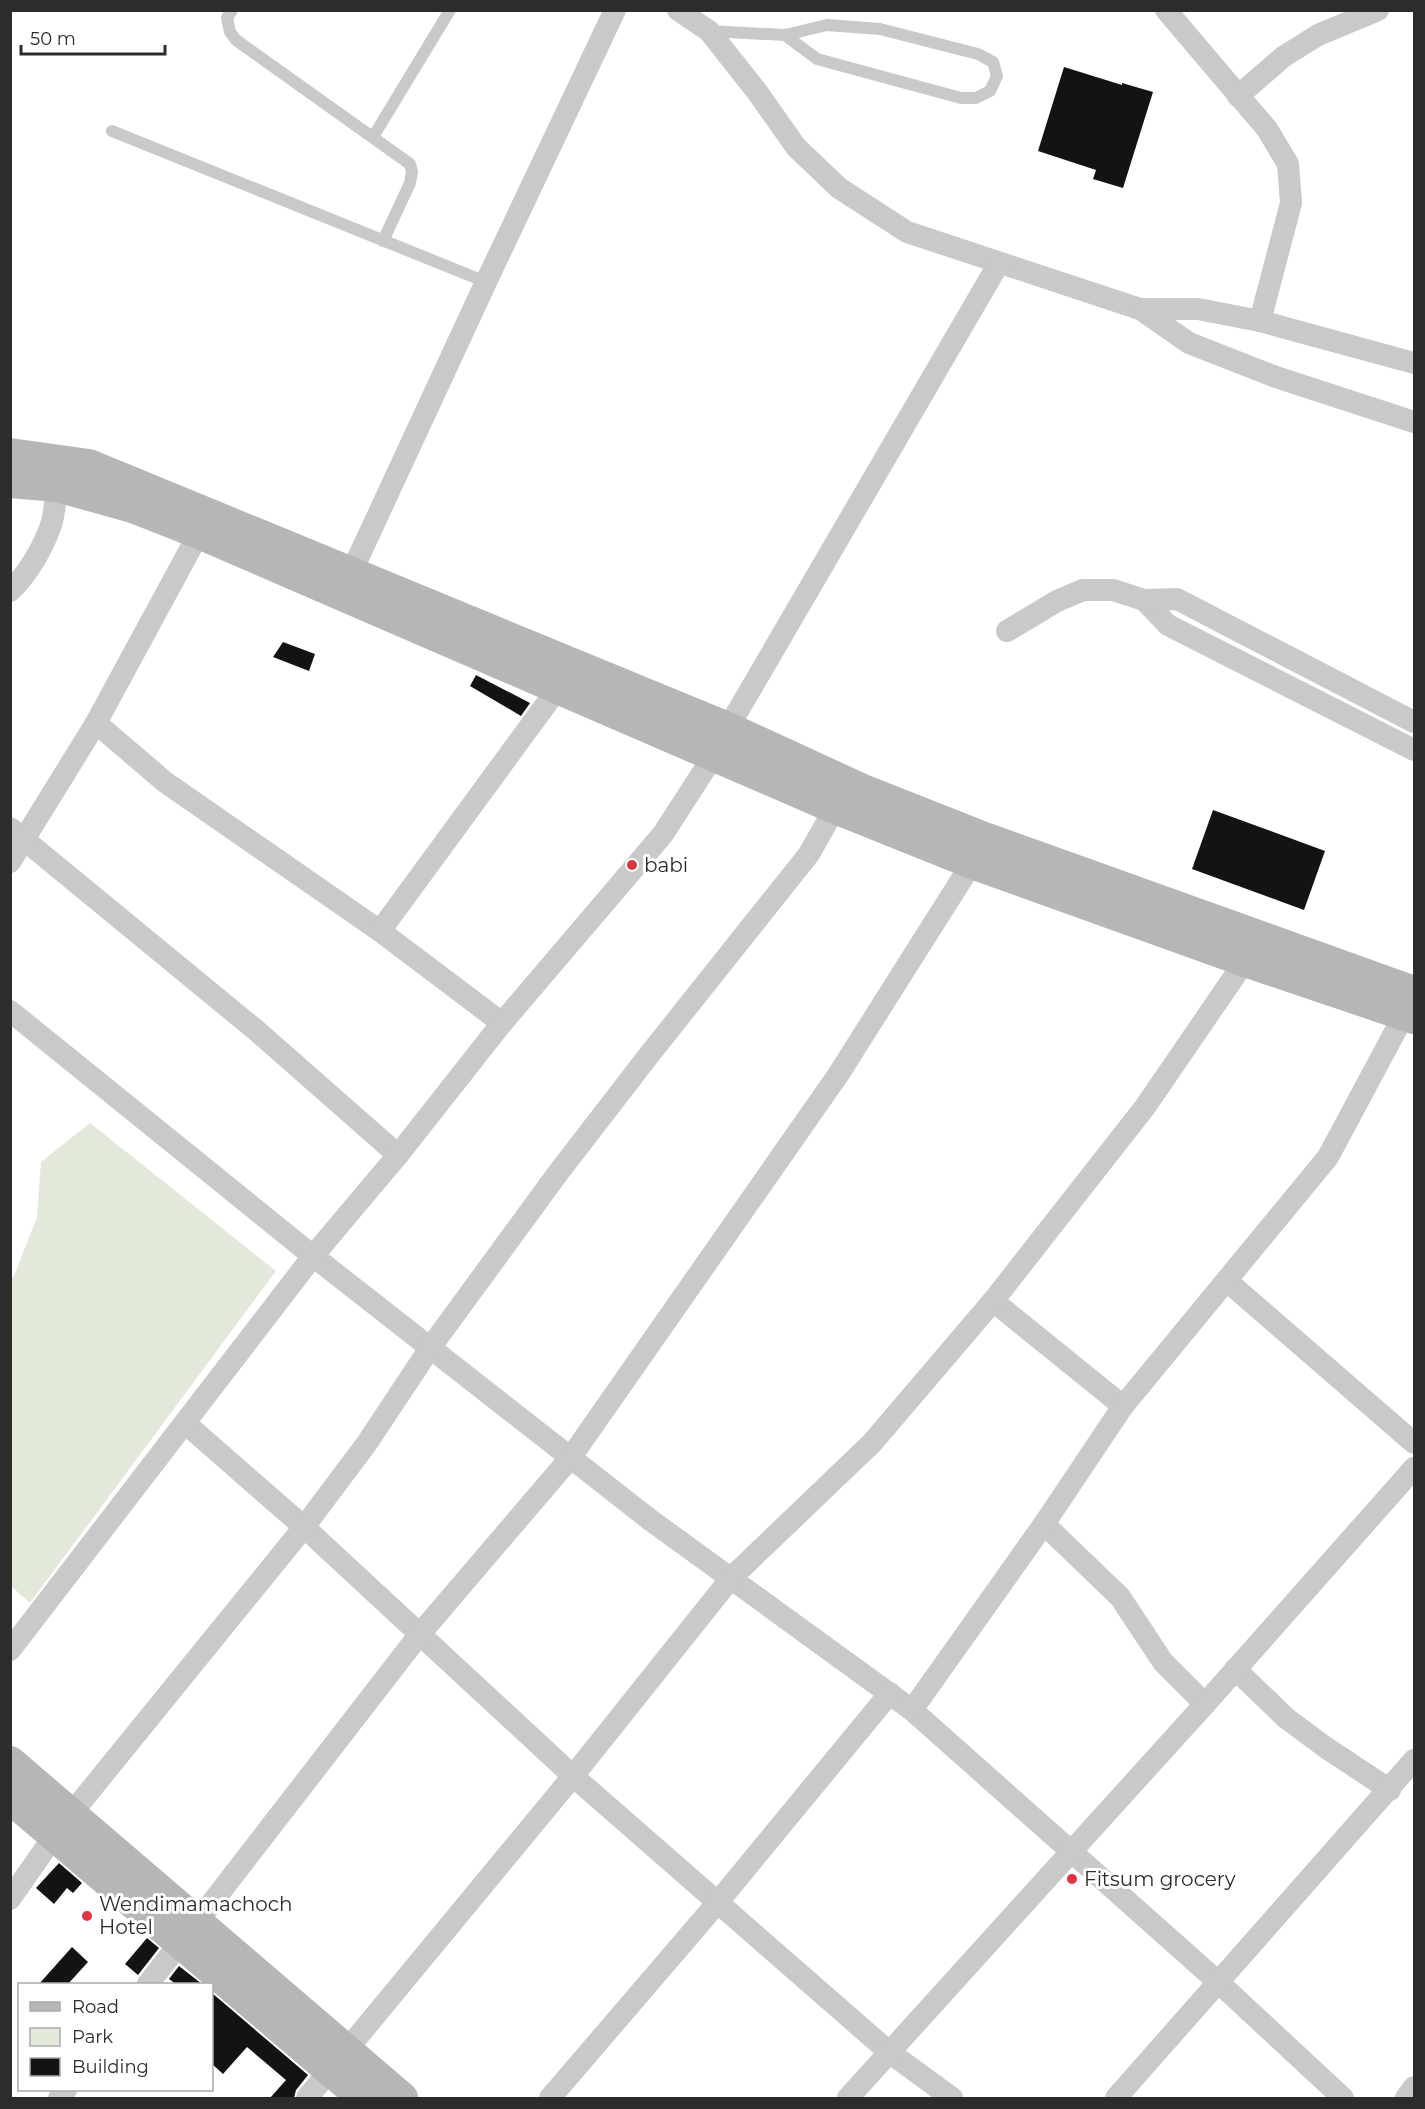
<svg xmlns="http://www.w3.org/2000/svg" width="1425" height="2109" font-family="Montserrat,sans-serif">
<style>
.green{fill:#e2e9da}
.building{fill:#131313}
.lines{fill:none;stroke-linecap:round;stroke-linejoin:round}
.service{stroke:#c9c9c9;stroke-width:12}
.minor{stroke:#c9c9c9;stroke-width:22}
.secondary{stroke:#b6b6b6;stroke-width:32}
.poi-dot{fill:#db363f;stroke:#fff;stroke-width:2}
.labels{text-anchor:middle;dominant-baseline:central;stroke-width:6;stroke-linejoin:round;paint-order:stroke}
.poi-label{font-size:20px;fill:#2c2c2c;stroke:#fff;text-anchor:start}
</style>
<rect width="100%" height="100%" fill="#fff"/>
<path class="green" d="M90 1123 276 1271 30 1603 11 1586V1279L14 1276 37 1217 41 1162Z"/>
<g class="building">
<path d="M1064 67 1122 85V83L1153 92 1123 188 1093 179 1096 170 1038 151Z"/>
<path d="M283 642 315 654 309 671 273 657Z"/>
<path d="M476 675 530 703 521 716 470 686Z"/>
<path d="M1213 810 1325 851 1304 910 1192 869Z"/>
<path d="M59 1863 82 1883 73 1893 67 1888 54 1904 36 1888Z"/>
<path d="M147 1938 159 1948 138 1975 125 1964Z"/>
<path d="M72 1947 88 1962 68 1984H39Z"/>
<path d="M179 1966 202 1984H176L169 1979Z"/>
<path d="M212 1993 308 2075 296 2090 294 2098H270L286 2080 247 2047 223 2074 212 2064Z"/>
</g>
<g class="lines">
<g class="service">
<path d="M232 10 227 18 230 32 236 40 410 164 412 172 410 183 383 241"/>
<path d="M709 31 785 35 827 25 880 29 978 54 993 62 997 76 990 91 976 98H961L817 59 785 35"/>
<path d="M112 131 486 282"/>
<path d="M373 137 450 10"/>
</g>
<g class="minor">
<path d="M678 10 709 31 758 93 796 147 839 188 907 232 1140 309 1189 343 1276 377 1414 422"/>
<path d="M1166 10 1267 129 1288 164 1291 203 1260 321"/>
<path d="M1238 96 1283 57 1318 35 1378 10"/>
<path d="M1140 309H1198L1260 321 1414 363"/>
<path d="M352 571 486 282 615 10"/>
<path d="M10 591C28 574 43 548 51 525 55 513 55 499 57 486"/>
<path d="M1144 600 1168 625 1414 750"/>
<path d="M1007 631 1057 601 1083 590H1113L1144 600 1177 599 1414 722"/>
<path d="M96 723 165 782 380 931 502 1023"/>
<path d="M10 828 257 1031 398 1155"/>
<path d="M10 862 96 723 199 533"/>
<path d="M380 931 558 688"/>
<path d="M10 1011 313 1256 649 1519 912 1710 1217 1981 1343 2098"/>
<path d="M1227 1281 1414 1443"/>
<path d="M993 1301 1123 1406"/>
<path d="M185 1423 304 1527 573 1776 889 2052 952 2098"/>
<path d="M1044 1524 1120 1597 1163 1662 1205 1704"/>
<path d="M10 1650 313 1256 398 1155 502 1023 663 834 714 755 728 728 999 263"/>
<path d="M1235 1669 1286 1718 1325 1747 1390 1790"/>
<path d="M912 1710 1044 1524 1123 1406 1328 1157 1404 1015"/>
<path d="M71 1814 304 1527 367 1443 430 1348 558 1173 649 1055 809 854 835 808"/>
<path d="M10 1899 54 1836"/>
<path d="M197 1922 419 1635 571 1457 838 1075 972 863"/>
<path d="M148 1984 180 1943"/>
<path d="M59 2098 66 2090"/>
<path d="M307 2098 573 1776 731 1578 872 1443 993 1301 1145 1107 1245 961"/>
<path d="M550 2098 718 1902 890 1693"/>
<path d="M848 2098 1205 1704 1414 1468"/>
<path d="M1116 2098 1414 1760"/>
<path d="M1406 2098 1414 2087"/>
</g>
<g class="secondary">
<path d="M10 454 89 465 728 728 865 791 979 836 1414 992"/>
<path d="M10 482 57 486 133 507 199 533 835 808 972 863 1245 961 1414 1018"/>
<path d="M10 1762 402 2098"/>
<path d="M10 1798 363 2098"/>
</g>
</g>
<g class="poi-dot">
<circle cx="632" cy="865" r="6"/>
<circle cx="1072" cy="1879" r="6"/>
<circle cx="87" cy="1916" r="6"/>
</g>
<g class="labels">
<g class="poi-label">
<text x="644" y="865">babi</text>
<text x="1084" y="1879">Fitsum grocery</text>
<text x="99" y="1904">Wendimamachoch<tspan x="99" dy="23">Hotel</tspan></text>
</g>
</g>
<rect width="1425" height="2109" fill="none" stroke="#2c2c2c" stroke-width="24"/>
<rect x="18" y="1983" width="195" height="108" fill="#ffffff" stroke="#ababab" stroke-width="1.5"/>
<rect x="30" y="2002" width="30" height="9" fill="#b6b6b6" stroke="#ababab" stroke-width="1.5"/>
<text x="72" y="2013" font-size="18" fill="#2c2c2c">Road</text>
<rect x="30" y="2028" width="30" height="18" fill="#e2e9da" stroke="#ababab" stroke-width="1.5"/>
<text x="72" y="2043" font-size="18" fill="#2c2c2c">Park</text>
<rect x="30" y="2058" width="30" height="18" fill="#131313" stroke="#ababab" stroke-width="1.5"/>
<text x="72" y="2073" font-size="18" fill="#2c2c2c">Building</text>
<path d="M21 45v9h144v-9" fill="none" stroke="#2c2c2c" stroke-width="3"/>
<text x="30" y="45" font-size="18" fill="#2c2c2c" stroke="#ffffff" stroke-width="4.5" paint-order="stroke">50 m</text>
</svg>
